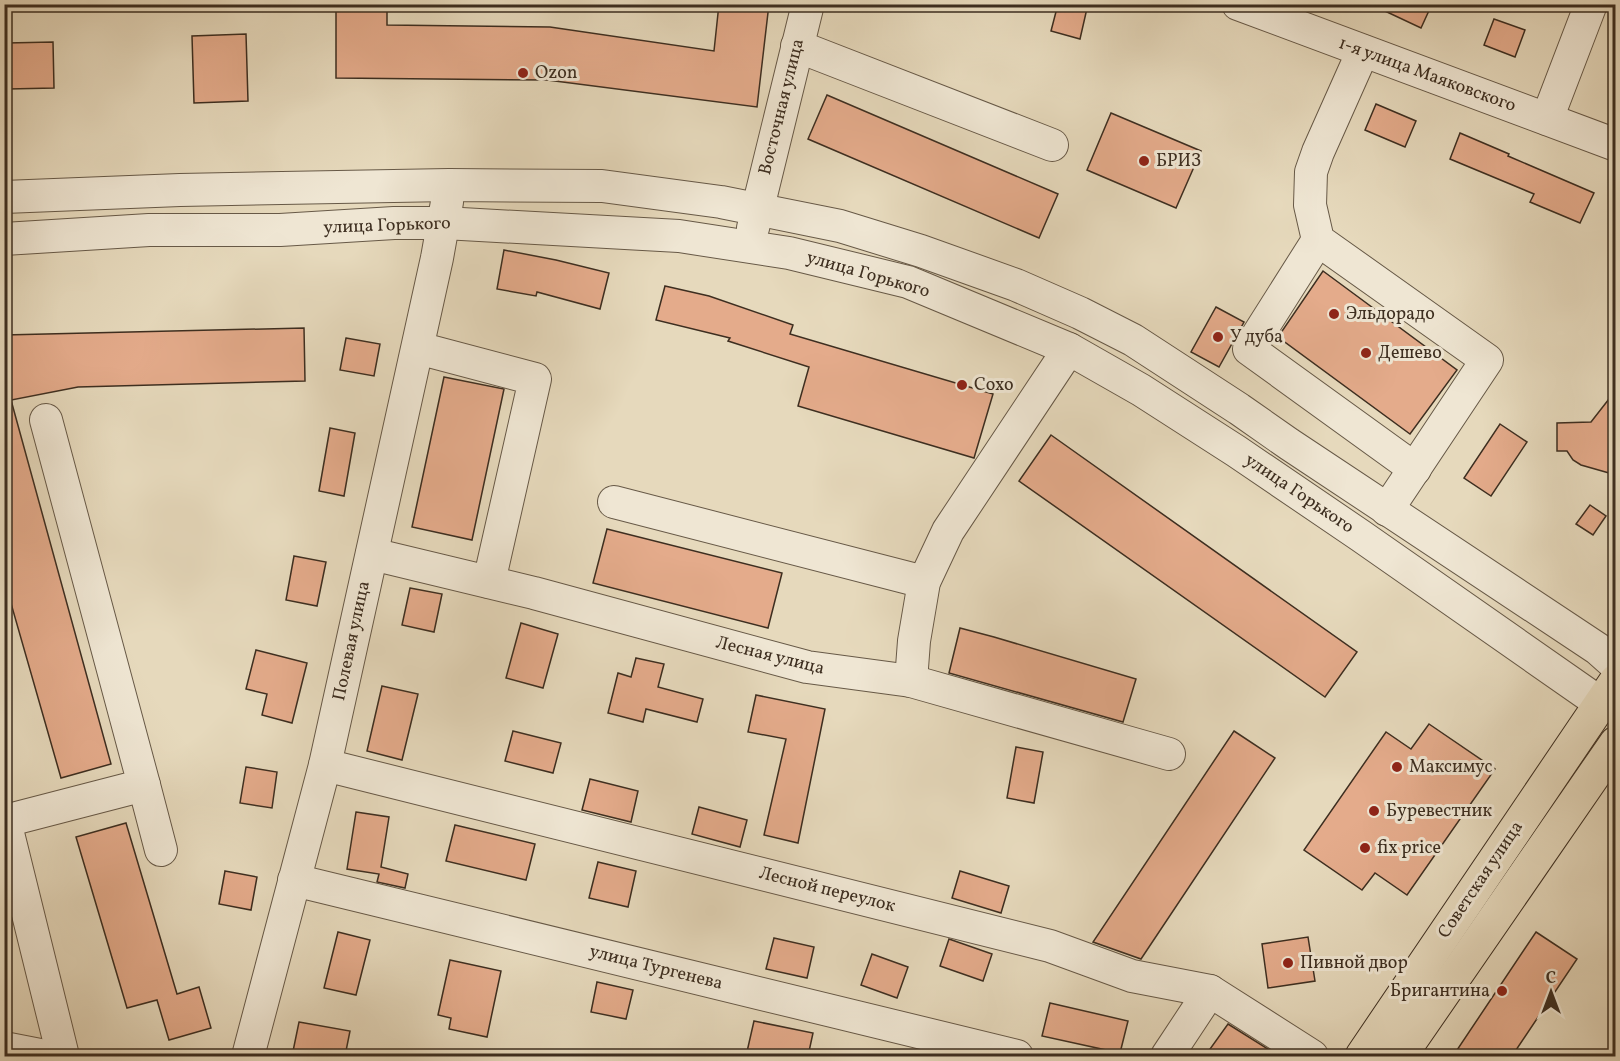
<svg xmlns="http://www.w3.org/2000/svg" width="1620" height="1061" font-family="Vollkorn,serif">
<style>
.building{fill:#e4ab8b;stroke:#3d2e20;stroke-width:1.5}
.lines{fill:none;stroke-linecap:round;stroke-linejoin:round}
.minor-casing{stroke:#675947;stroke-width:34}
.major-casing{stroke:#3d2e20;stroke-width:35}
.minor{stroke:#efe6d3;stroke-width:32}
.major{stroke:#e6d9bc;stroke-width:33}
.poi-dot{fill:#8f2418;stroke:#efe6d3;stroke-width:2}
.labels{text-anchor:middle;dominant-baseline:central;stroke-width:6;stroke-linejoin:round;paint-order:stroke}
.poi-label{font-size:18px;fill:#3d2e20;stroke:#efe6d3;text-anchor:start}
.street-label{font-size:18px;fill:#3d2e20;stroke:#efe6d3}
</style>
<rect width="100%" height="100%" fill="#e6d9bc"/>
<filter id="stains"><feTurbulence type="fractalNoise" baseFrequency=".00333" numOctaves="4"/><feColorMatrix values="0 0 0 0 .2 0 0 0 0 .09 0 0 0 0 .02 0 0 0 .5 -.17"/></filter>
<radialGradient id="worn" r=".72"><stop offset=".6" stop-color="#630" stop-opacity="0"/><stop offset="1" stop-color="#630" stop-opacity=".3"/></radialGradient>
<g class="building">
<path d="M336 4H387V25L550 27 714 51 719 4H769L757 107 547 80 336 78Z"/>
<path d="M1058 4H1088L1080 39 1051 31Z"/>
<path d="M1370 4H1432L1421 28Z"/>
<path d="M1494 19 1525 30 1515 57 1484 45Z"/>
<path d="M246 34 248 101 194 103 192 36Z"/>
<path d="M53 42 54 88 8 89 7 43Z"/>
<path d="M827 95 1058 194 1039 238 808 139Z"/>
<path d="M1376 104 1416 121 1405 147 1365 130Z"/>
<path d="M1111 113 1201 151 1176 208 1087 170Z"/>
<path d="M1460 133 1509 154 1508 156 1594 193 1580 223 1530 202 1534 194 1450 159Z"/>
<path d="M504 250 556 260 609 273 600 309 537 292 536 296 497 289Z"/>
<path d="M1323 271 1457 370 1410 434 1278 337Z"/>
<path d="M665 286 709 296 793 325 790 334 993 394 974 458 798 406 809 367 728 341 730 338 656 320Z"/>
<path d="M1216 307 1244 322 1219 367 1191 352Z"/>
<path d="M304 328 305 381 78 387 11 400 111 764 61 778 4 579V335Z"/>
<path d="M346 338 380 344 374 376 340 370Z"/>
<path d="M444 377 504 389 472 540 412 527Z"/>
<path d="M1616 390V475L1581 465 1573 460 1567 451H1557V423L1591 422Z"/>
<path d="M1500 424 1527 442 1491 496 1464 478Z"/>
<path d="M330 428 355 433 344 496 319 491Z"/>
<path d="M1051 435 1357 652 1325 697 1019 481Z"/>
<path d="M1590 505 1606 516 1593 535 1576 524Z"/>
<path d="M607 529 782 573 768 628 593 583Z"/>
<path d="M294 556 326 562 317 606 286 600Z"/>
<path d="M410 588 442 594 434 632 402 625Z"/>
<path d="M521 623 558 634 543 688 506 678Z"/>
<path d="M960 628 994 637 1136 679 1123 722 949 673Z"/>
<path d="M256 650 307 663 292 723 262 715 267 694 246 689Z"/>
<path d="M636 658 664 664 658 687 703 699 697 722 646 709 643 722 608 713 618 673 631 677Z"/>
<path d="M382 686 418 694 402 760 367 751Z"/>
<path d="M756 695 825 709 798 843 764 835 786 739 748 732Z"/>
<path d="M1429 724 1495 769 1407 895 1375 873 1362 890 1304 850 1386 732 1411 749Z"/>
<path d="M513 731 561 743 553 773 505 761Z"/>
<path d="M1234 731 1275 758 1141 959 1093 942Z"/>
<path d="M1016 747 1043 752 1034 803 1007 798Z"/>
<path d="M246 767 277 772 272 808 240 803Z"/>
<path d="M590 779 638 791 631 822 582 810Z"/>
<path d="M699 807 747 820 740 847 692 834Z"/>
<path d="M356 812 389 817 381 867 408 874 405 888 377 882 379 874 347 869Z"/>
<path d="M126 823 177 994 199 987 211 1028 169 1040 157 1000 127 1008 76 837Z"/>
<path d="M455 825 535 844 526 880 446 861Z"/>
<path d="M598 862 636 871 628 907 589 898Z"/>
<path d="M225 871 257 877 251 910 219 904Z"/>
<path d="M960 871 1009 886 1001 913 952 898Z"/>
<path d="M338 932 370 940 356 995 324 988Z"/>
<path d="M1536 932 1577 959 1512 1056H1453Z"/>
<path d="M1308 937 1315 981 1268 988 1262 944Z"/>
<path d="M774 938 814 947 807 978 766 969Z"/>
<path d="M949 939 992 954 983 981 940 966Z"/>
<path d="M872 954 908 967 897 998 861 985Z"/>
<path d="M450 960 501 971 487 1037 449 1029 451 1018 438 1015Z"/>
<path d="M597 982 633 990 626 1019 591 1012Z"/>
<path d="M1050 1003 1128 1021 1120 1053 1042 1036Z"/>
<path d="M754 1021 813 1033 808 1056H746Z"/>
<path d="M299 1022 350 1031 345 1056H292Z"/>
<path d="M1228 1024 1279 1056H1205Z"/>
</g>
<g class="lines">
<defs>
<g id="minor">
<path d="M1238 4 1616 145"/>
<path d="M797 46 1052 145"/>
<path d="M1363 51 1318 152 1311 172 1310 205 1318 240 1487 360 1387 510"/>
<path d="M1547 119 1591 4"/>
<path d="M4 197 180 190 449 185 602 186 721 202 840 226 921 251 1016 285 1080 313 1133 340 1239 409 1289 444 1598 649 1616 665"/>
<path d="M753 228 808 4"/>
<path d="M4 239 149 230H280L394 223H444L679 236 789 253 908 282 1069 349 1141 390 1236 451 1361 536 1600 703"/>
<path d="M1318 240 1249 349 1415 469"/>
<path d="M418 348 535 379 489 582"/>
<path d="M614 502 924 582"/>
<path d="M372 554 534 593 807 667 911 681 1169 754"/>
<path d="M911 681 914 641 924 582 948 531 1069 349"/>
<path d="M325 765 1050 946 1132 976 1210 991 1312 1056"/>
<path d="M144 785 161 850"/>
<path d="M4 817 63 1056"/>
<path d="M5 821 144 785 46 420"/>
<path d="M294 880 1017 1056"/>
<path d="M4 1048 45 1056"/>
<path d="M248 1056 325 765 437 258 447 202"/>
<path d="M1167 1056 1210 991"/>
</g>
<g id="major">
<path d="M1362 1056 1616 681"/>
<path d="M1400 1056 1616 743"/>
</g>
</defs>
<use href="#minor" class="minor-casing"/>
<use href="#major" class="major-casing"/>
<use href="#minor" class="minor"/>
<use href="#major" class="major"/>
</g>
<g class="poi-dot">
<circle cx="523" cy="73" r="6"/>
<circle cx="1144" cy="161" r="6"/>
<circle cx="1334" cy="314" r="6"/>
<circle cx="1218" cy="337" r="6"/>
<circle cx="1366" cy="353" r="6"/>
<circle cx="962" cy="385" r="6"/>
<circle cx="1397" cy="767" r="6"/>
<circle cx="1374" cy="811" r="6"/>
<circle cx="1365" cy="848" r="6"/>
<circle cx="1288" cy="963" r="6"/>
<circle cx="1502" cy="991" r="6"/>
</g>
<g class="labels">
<g class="poi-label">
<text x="535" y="73">Ozon</text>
<text x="1156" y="161">БРИЗ</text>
<text x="1346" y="314">Эльдорадо</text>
<text x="1230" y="337">У дуба</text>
<text x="1378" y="353">Дешево</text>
<text x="974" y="385">Сохо</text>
<text x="1409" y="767">Максимус</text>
<text x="1386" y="811">Буревестник</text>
<text x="1377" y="848">fix price</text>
<text x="1300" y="963">Пивной двор</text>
<text x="1490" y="991" text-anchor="end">Бригантина</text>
</g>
<g class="street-label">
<text transform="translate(1427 75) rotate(20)">1-я улица Маяковского</text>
<text transform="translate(782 107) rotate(-76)">Восточная улица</text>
<text transform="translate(387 226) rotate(-2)">улица Горького</text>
<text transform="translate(868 275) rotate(16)">улица Горького</text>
<text transform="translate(1299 494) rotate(34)">улица Горького</text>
<text transform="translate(352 641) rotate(-78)">Полевая улица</text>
<text transform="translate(770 656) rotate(14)">Лесная улица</text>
<text transform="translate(1481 880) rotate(-56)">Советская улица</text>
<text transform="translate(827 890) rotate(14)">Лесной переулок</text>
<text transform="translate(656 968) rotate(14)">улица Тургенева</text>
</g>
</g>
<rect width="1620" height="1061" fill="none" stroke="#e6d9bc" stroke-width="24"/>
<rect x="6" y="6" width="1608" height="1049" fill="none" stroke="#3d2e20" stroke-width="3"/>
<rect x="12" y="12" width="1596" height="1037" fill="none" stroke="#3d2e20" stroke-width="1.5"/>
<g transform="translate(1551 992)" stroke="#efe6d3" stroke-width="4.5" paint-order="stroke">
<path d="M0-4.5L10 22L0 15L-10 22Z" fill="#3d2e20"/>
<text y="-9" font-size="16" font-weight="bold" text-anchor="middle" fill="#3d2e20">С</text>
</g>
<rect width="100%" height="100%" filter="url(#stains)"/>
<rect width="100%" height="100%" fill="url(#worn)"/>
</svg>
